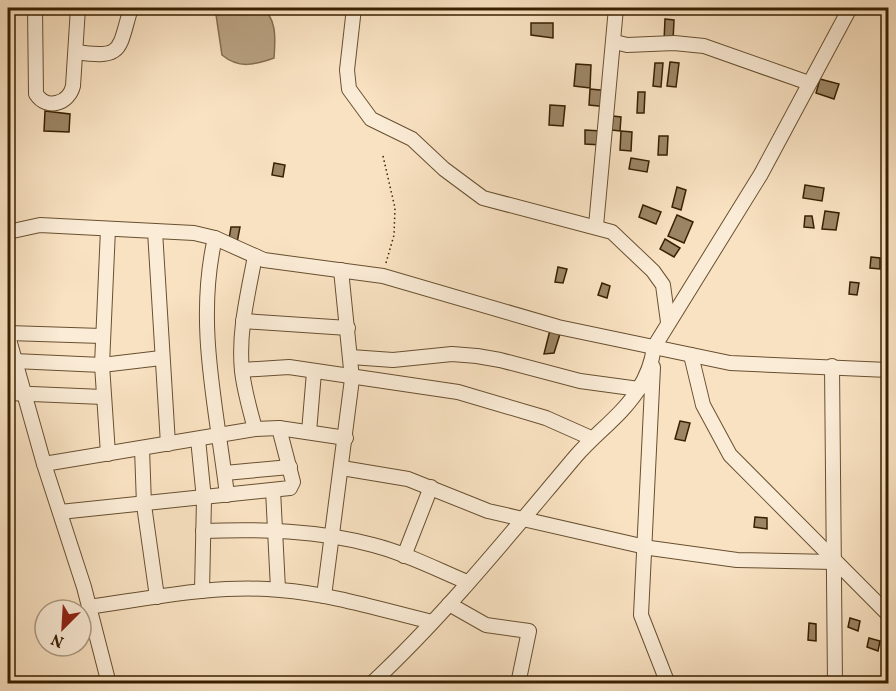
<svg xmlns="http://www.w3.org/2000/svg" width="896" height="691" font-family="Vollkorn,serif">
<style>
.water{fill:#b7a080;stroke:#846d4d;stroke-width:1.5}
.building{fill:#9c8565;stroke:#382000;stroke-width:1.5}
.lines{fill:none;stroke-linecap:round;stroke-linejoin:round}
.minor-casing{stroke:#685030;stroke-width:16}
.path{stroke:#382000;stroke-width:1.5;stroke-dasharray:1.5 3;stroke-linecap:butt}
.minor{stroke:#fbecd7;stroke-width:14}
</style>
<rect width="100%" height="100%" fill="#f9e2c2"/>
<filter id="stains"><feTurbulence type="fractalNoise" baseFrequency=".00333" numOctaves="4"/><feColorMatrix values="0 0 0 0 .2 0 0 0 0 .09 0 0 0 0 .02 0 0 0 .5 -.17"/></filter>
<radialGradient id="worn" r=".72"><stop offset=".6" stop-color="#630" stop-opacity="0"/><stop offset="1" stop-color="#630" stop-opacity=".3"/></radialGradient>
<path class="water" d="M215 8H261C278 18 275 41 274 58 254 65 239 69 222 55Z"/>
<g class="building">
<path d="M665 19 674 20 673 41H664Z"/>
<path d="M531 23H553V38L531 35Z"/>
<path d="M670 62 679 63 676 87 667 86Z"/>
<path d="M655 63H663L661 87 653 86Z"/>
<path d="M576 64 591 65 590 88 574 86Z"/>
<path d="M820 79 839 84 834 99 816 93Z"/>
<path d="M590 89 610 91 608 107 589 105Z"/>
<path d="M638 92H645L644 113H637Z"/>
<path d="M550 105 565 106 563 126 549 125Z"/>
<path d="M45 111 70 114 69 132 44 131Z"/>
<path d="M613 116 621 117 620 131 612 130Z"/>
<path d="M585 130 601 131V145L585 144Z"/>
<path d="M621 131 632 132 631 151 620 150Z"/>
<path d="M659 136H668L667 155H658Z"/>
<path d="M631 158 649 161 647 172 629 169Z"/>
<path d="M274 163 285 165 283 177 272 175Z"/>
<path d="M805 185 824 188 822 201 803 198Z"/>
<path d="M677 187 686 190 681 210 672 207Z"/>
<path d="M643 205 661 212 656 224 639 217Z"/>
<path d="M825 211 839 213 836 230 822 229Z"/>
<path d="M677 215 693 222 684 243 668 236Z"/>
<path d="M805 216H812L814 228 804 227Z"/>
<path d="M231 227H240L237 243 229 239Z"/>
<path d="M665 239 680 248 674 257 660 249Z"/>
<path d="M871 257 880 258V269L870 268Z"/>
<path d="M558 267 567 269 563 283 555 282Z"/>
<path d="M850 282 859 283 857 295 849 294Z"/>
<path d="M602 283 610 286 607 298 598 295Z"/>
<path d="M550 330 560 334 554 353 544 354Z"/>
<path d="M680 421 690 423 685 441 675 439Z"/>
<path d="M755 517 767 518V529L754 527Z"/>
<path d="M850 618 860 621 858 631 848 627Z"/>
<path d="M809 623 816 624V641L808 640Z"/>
<path d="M869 638 880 641 878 651 867 647Z"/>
</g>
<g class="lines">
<defs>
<g id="minor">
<path d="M35 8 36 94C47 111 69 103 73 86L78 8"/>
<path d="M354 8 347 70 349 89 371 119 412 139 444 169 483 198 612 232 653 271 663 285 668 322"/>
<path d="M615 42 627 45 674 43 704 46 809 83"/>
<path d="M76 52C124 59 118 50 131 8"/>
<path d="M596 226 616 8"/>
<path d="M155 231 168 444"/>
<path d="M8 232 40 225 194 233 215 238 264 260 383 276 558 327 730 363 888 370"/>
<path d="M215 238C195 324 217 409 227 495"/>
<path d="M243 321 348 328"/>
<path d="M8 333 102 336"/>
<path d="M8 336 44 464 84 587 109 684"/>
<path d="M691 355 703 405 730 455 888 614"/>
<path d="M351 357 393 360 452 354 477 356 500 360 580 381 639 389"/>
<path d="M14 361 102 365 161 358"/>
<path d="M832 366 835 684"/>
<path d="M653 367 641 615 668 684"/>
<path d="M242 370 289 367 458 392 546 418 591 438"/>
<path d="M8 393 103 397"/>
<path d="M255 429C250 410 244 390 242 371 238 332 248 294 255 256"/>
<path d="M309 432 314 372"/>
<path d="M198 439 204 499 202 591"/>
<path d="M142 448 144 505 157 597"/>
<path d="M108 454 102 365 108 229"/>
<path d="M44 464 255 429 279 428 346 438"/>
<path d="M342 468 408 479 488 511 650 548 737 560 834 562"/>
<path d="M225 473 290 467"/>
<path d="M273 490 278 589"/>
<path d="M60 512 290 488 293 482 279 428"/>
<path d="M203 531C261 529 317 530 373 545 405 553 436 569 467 582"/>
<path d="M404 556 431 487"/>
<path d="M324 596 352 379 341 270"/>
<path d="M449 604 486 625 529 631 518 684"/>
<path d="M89 607C152 598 217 584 280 590 332 594 382 610 432 622"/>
<path d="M371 684C446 614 510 534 576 456 596 433 622 415 638 390 647 376 652 363 654 347L761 174 850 8"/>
</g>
</defs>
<use href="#minor" class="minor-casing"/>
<path class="path" d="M383 156 395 208 394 235 386 263"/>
<use href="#minor" class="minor"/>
</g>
<rect width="896" height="691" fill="none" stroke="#f9e2c2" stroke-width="30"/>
<rect x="9" y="9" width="878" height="673" fill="none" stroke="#382000" stroke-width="3"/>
<rect x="15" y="15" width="866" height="661" fill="none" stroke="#382000" stroke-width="1.5"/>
<g transform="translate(63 628) rotate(204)"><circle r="28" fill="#fbecd7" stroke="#ad9a81" stroke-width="1.5"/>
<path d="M0-4.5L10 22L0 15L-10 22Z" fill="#8f2418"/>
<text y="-9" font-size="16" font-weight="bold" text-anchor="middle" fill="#382000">N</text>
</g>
<rect width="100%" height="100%" filter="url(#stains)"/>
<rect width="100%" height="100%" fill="url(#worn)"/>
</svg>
